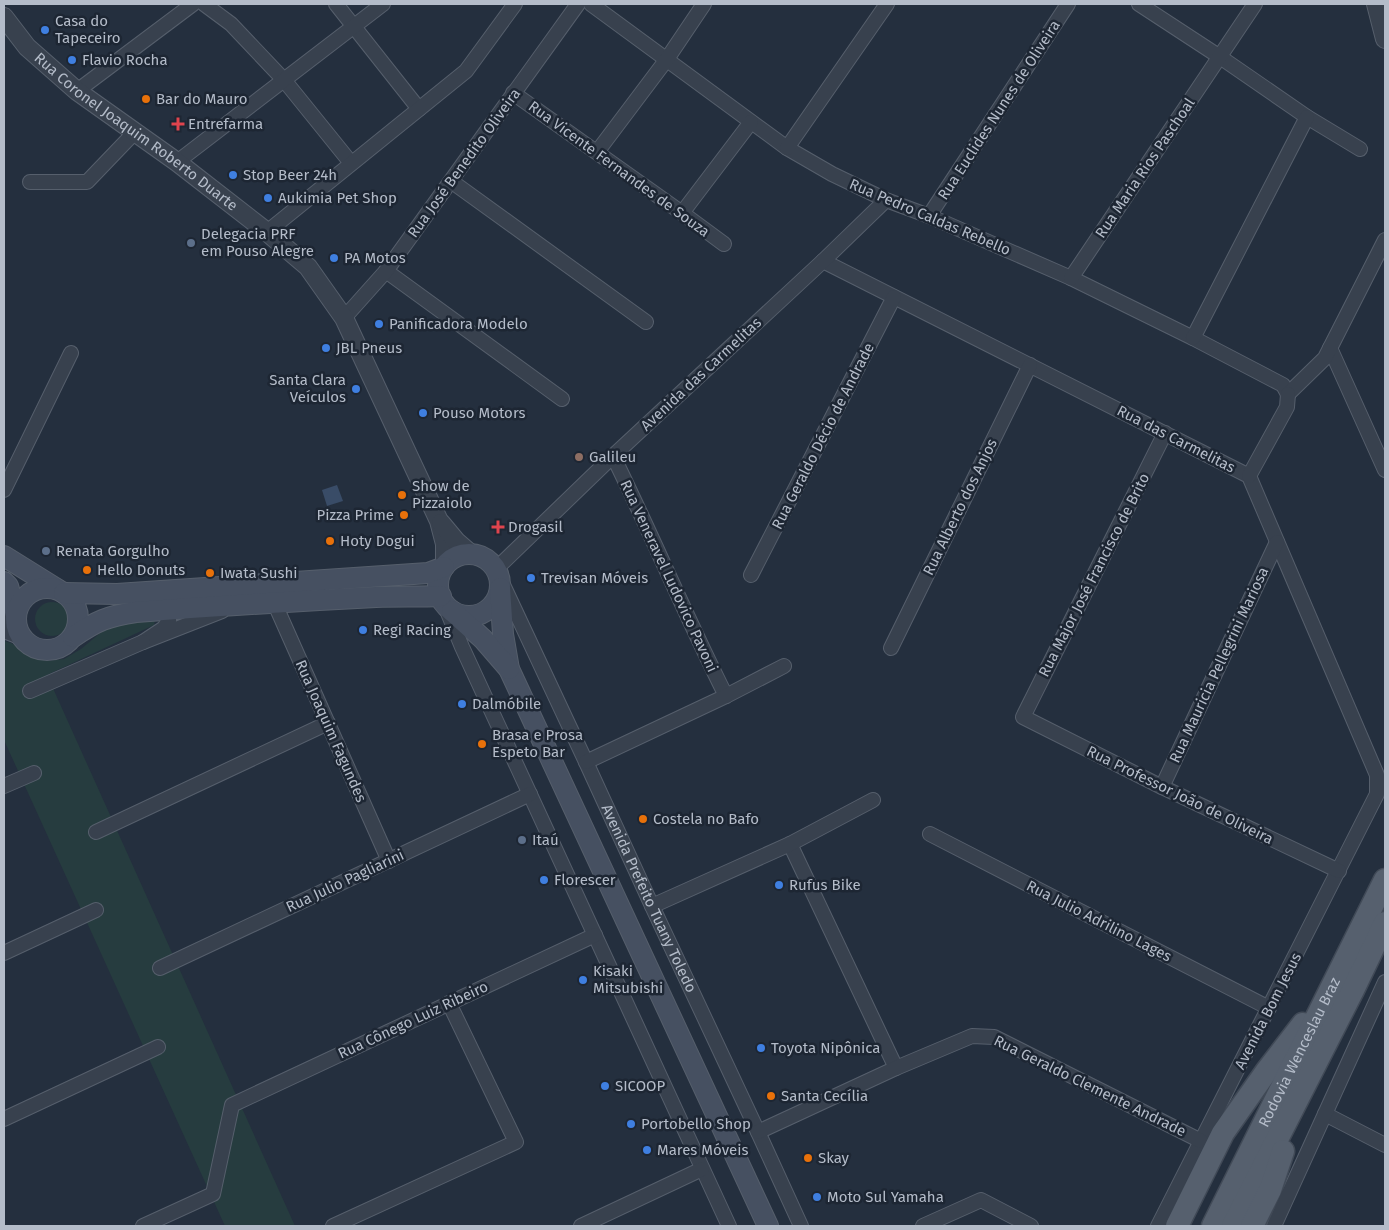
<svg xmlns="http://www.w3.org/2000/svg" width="1389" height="1230" font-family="'Fira Sans',sans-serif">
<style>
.green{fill:#263c3f}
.water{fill:#394c67}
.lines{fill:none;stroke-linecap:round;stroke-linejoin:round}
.minor-casing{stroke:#565f6c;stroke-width:16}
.tertiary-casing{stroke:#565f6c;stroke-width:20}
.secondary-casing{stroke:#565f6c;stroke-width:22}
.primary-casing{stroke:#414a57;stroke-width:25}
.minor{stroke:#38414e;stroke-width:14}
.tertiary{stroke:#38414e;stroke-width:18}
.secondary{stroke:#465061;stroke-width:20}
.primary{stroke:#56606e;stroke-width:22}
.shop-dot{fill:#3f7fe0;stroke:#1d2633;stroke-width:2}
.food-dot{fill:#e8710a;stroke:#1d2633;stroke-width:2}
.health-dot{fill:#e0444e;stroke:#1d2633;stroke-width:2}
.service-dot{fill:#5c6f8a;stroke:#1d2633;stroke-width:2}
.education-dot{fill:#8d6e63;stroke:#1d2633;stroke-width:2}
.labels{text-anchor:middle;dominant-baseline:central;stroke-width:5;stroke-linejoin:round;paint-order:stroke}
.poi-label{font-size:15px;fill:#b4bcc9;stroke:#1d2633;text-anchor:start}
.street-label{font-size:15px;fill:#b4bcc9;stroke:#1d2633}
</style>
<rect width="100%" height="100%" fill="#242f3e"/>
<g class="green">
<circle cx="52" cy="619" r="17"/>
<path d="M155 620 154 625 47 675 295 1226H225L4 740V641L11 643 46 661 64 659 81 649 105 629 120 623Z"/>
</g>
<path class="water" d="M337 485 343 501 327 506 322 490Z"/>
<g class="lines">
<defs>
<g id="minor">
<path d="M204 4 231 24 284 80 351 163"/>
<path d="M336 4 419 109"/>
<path d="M591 4 787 148 832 174 886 200 929 216 1071 278 1193 338 1283 385 1288 394"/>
<path d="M1139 4 1220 57 1307 117 1360 149"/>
<path d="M77 91 193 4"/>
<path d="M513 93 682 213 724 244"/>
<path d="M787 148 887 4"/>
<path d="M597 152 667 59 704 4"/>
<path d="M177 162 383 4"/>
<path d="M451 181 646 322"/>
<path d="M30 182H87L135 132"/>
<path d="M682 213 751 122"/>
<path d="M929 216 1068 4"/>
<path d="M267 232 466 71 515 4"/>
<path d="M823 261 1249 476 1377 775V794L1158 1226"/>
<path d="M386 271 562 399"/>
<path d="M1071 278 1255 4"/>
<path d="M344 318 386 271 578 4"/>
<path d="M1193 338 1307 117"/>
<path d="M1330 348 1385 470"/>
<path d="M1288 394 1325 358 1385 240"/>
<path d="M1165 433 1023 717 1162 787 1339 871"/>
<path d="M613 456C652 535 686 617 726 696"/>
<path d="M1249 476 1287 407 1288 394"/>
<path d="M4 490 71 353"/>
<path d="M496 569 613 456 823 261 886 200"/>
<path id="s1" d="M497 572 586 762 652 906 758 1132 801 1226"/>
<path d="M751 575 894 297"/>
<path d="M274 602 389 861"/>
<path d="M446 608 462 647 729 1226"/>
<path d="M163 610 169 620 164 628 143 642 222 611"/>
<path d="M4 621 16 617"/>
<path d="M4 631 22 638"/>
<path d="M891 648 1030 365"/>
<path d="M30 691 143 642"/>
<path d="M586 762 726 696 784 666"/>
<path d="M4 786 34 773"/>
<path d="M1162 787 1277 542"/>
<path d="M96 832 328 723"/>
<path d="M930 834 1269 1008"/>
<path d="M790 844 896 1068"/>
<path d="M652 906 790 844 873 800"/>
<path d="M4 953 96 910"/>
<path d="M160 968 530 794"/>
<path d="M1325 1114 1385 1145"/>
<path d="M4 1119 158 1047"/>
<path d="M758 1132 896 1068 972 1036 994 1037 1201 1141"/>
<path d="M143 1226 213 1194 232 1105 595 935"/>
<path d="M333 1226 516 1142 449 1003"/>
<path d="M581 1226 702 1169"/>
<path d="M923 1226 981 1200 1031 1226"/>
<path d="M1274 1226 1385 982"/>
</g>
<g id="tertiary">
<path d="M1376 4 1385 39"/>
<path id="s2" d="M4 17 27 47 77 91 177 162 267 232 308 267 344 318 439 521 445 544V566"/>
<path d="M441 523 456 541 471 554"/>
</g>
<g id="secondary">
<circle cx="469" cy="585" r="31"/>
<path d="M4 556 57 589"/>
<path d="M4 582 8 586 16 615"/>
<path d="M500 588 503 634 509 669 768 1226"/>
<circle cx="47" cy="619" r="31"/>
<path d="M64 593 117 594 428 573 444 567"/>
<path d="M452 611 483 639 509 669"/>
<path d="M73 637C96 621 108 616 136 612 216 606 296 601 376 597 398 596 419 597 441 596"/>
</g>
<g id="primary">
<path d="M1177 1226 1223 1133 1266 1072 1303 1024"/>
<path id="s3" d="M1213 1226 1385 880"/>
<path d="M1233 1226 1353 990 1385 923"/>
<path d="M1252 1226 1270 1190 1283 1151"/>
</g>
</defs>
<use href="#minor" class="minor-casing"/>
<use href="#tertiary" class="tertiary-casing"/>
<use href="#secondary" class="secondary-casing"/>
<use href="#primary" class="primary-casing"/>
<use href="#minor" class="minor"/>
<use href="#tertiary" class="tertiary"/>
<use href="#secondary" class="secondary"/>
<use href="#primary" class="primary"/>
</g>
<g class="shop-dot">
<circle cx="45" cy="30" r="5"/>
<circle cx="72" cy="60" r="5"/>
<circle cx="233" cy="175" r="5"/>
<circle cx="268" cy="198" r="5"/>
<circle cx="334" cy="258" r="5"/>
<circle cx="379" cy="324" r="5"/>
<circle cx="326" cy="348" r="5"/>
<circle cx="356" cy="389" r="5"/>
<circle cx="423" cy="413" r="5"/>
<circle cx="531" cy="578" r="5"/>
<circle cx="363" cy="630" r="5"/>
<circle cx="462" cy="704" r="5"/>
<circle cx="544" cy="880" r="5"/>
<circle cx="779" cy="885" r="5"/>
<circle cx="583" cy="980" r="5"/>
<circle cx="761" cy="1048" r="5"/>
<circle cx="605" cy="1086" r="5"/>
<circle cx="631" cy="1124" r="5"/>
<circle cx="647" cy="1150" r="5"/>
<circle cx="817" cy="1197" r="5"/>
</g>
<g class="food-dot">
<circle cx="146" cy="99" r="5"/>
<circle cx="402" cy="495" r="5"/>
<circle cx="404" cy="515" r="5"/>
<circle cx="330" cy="541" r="5"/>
<circle cx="87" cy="570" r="5"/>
<circle cx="210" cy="573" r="5"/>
<circle cx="482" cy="744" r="5"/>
<circle cx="643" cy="819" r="5"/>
<circle cx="771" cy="1096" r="5"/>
<circle cx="808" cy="1158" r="5"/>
</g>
<g class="health-dot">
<path d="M175.5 116.5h5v5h5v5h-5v5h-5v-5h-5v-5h5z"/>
<path d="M495.5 519.5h5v5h5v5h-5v5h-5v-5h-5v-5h5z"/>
</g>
<g class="service-dot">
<circle cx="191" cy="243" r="5"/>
<circle cx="46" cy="551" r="5"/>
<circle cx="522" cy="840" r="5"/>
</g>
<circle class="education-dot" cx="579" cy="457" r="5"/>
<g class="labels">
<g class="poi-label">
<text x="55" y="21">Casa do<tspan x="55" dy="17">Tapeceiro</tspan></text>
<text x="82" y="60">Flavio Rocha</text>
<text x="156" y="99">Bar do Mauro</text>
<text x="188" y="124">Entrefarma</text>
<text x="243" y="175">Stop Beer 24h</text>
<text x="278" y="198">Aukimia Pet Shop</text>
<text x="201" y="234">Delegacia PRF<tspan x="201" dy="17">em Pouso Alegre</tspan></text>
<text x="344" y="258">PA Motos</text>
<text x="389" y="324">Panificadora Modelo</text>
<text x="336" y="348">JBL Pneus</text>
<text x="346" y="380" text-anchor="end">Santa Clara<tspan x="346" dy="17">Veículos</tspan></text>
<text x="433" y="413">Pouso Motors</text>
<text x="589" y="457">Galileu</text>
<text x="412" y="486">Show de<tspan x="412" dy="17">Pizzaiolo</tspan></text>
<text x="394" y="515" text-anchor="end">Pizza Prime</text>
<text x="508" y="527">Drogasil</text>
<text x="340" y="541">Hoty Dogui</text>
<text x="56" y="551">Renata Gorgulho</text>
<text x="97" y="570">Hello Donuts</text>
<text x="220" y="573">Iwata Sushi</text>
<text x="541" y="578">Trevisan Móveis</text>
<text x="373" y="630">Regi Racing</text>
<text x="472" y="704">Dalmóbile</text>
<text x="492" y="735">Brasa e Prosa<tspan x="492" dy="17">Espeto Bar</tspan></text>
<text x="653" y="819">Costela no Bafo</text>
<text x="532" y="840">Itaú</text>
<text x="554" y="880">Florescer</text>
<text x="789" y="885">Rufus Bike</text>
<text x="593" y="971">Kisaki<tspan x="593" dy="17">Mitsubishi</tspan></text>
<text x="771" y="1048">Toyota Nipônica</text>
<text x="615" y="1086">SICOOP</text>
<text x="781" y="1096">Santa Cecília</text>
<text x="641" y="1124">Portobello Shop</text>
<text x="657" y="1150">Mares Móveis</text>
<text x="818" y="1158">Skay</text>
<text x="827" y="1197">Moto Sul Yamaha</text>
</g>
<g class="street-label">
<text transform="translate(999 110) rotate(-57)">Rua Euclides Nunes de Oliveira</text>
<text stroke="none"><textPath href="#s2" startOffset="176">Rua Coronel Joaquim Roberto Duarte</textPath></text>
<text transform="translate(464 163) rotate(-54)">Rua José Benedito Oliveira</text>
<text transform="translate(1145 168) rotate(-56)">Rua Maria Rios Paschoal</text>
<text transform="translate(619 169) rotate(36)">Rua Vicente Fernandes de Souza</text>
<text transform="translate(930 217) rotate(23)">Rua Pedro Caldas Rebello</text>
<text transform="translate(701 374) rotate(-43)">Avenida das Carmelitas</text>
<text transform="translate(823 436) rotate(-63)">Rua Geraldo Décio de Andrade</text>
<text transform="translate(1176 439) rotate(27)">Rua das Carmelitas</text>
<text transform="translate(960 507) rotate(-64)">Rua Alberto dos Anjos</text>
<text transform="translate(1094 575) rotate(-63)">Rua Major José Francisco de Brito</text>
<text transform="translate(669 576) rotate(65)">Rua Veneravel Ludovico Pavoni</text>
<text transform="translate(1219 665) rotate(-65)">Rua Mauricia Pellegrini Mariosa</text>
<text transform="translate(331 731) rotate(66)">Rua Joaquim Fagundes</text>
<text transform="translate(1180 795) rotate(26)">Rua Professor João de Oliveira</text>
<text transform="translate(345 881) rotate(-25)">Rua Julio Pagliarini</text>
<text stroke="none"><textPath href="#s1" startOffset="360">Avenida Prefeito Tuany Toledo</textPath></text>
<text transform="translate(1099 921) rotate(27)">Rua Julio Adrilino Lages</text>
<text transform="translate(1268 1011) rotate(-63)">Avenida Bom Jesus</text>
<text transform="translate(413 1020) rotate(-25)">Rua Cônego Luiz Ribeiro</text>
<text stroke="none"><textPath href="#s3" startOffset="194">Rodovia Wenceslau Braz</textPath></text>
<text transform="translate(1090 1086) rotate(26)">Rua Geraldo Clemente Andrade</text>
</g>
</g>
<rect width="1389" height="1230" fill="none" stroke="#b4bcc9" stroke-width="10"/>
</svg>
